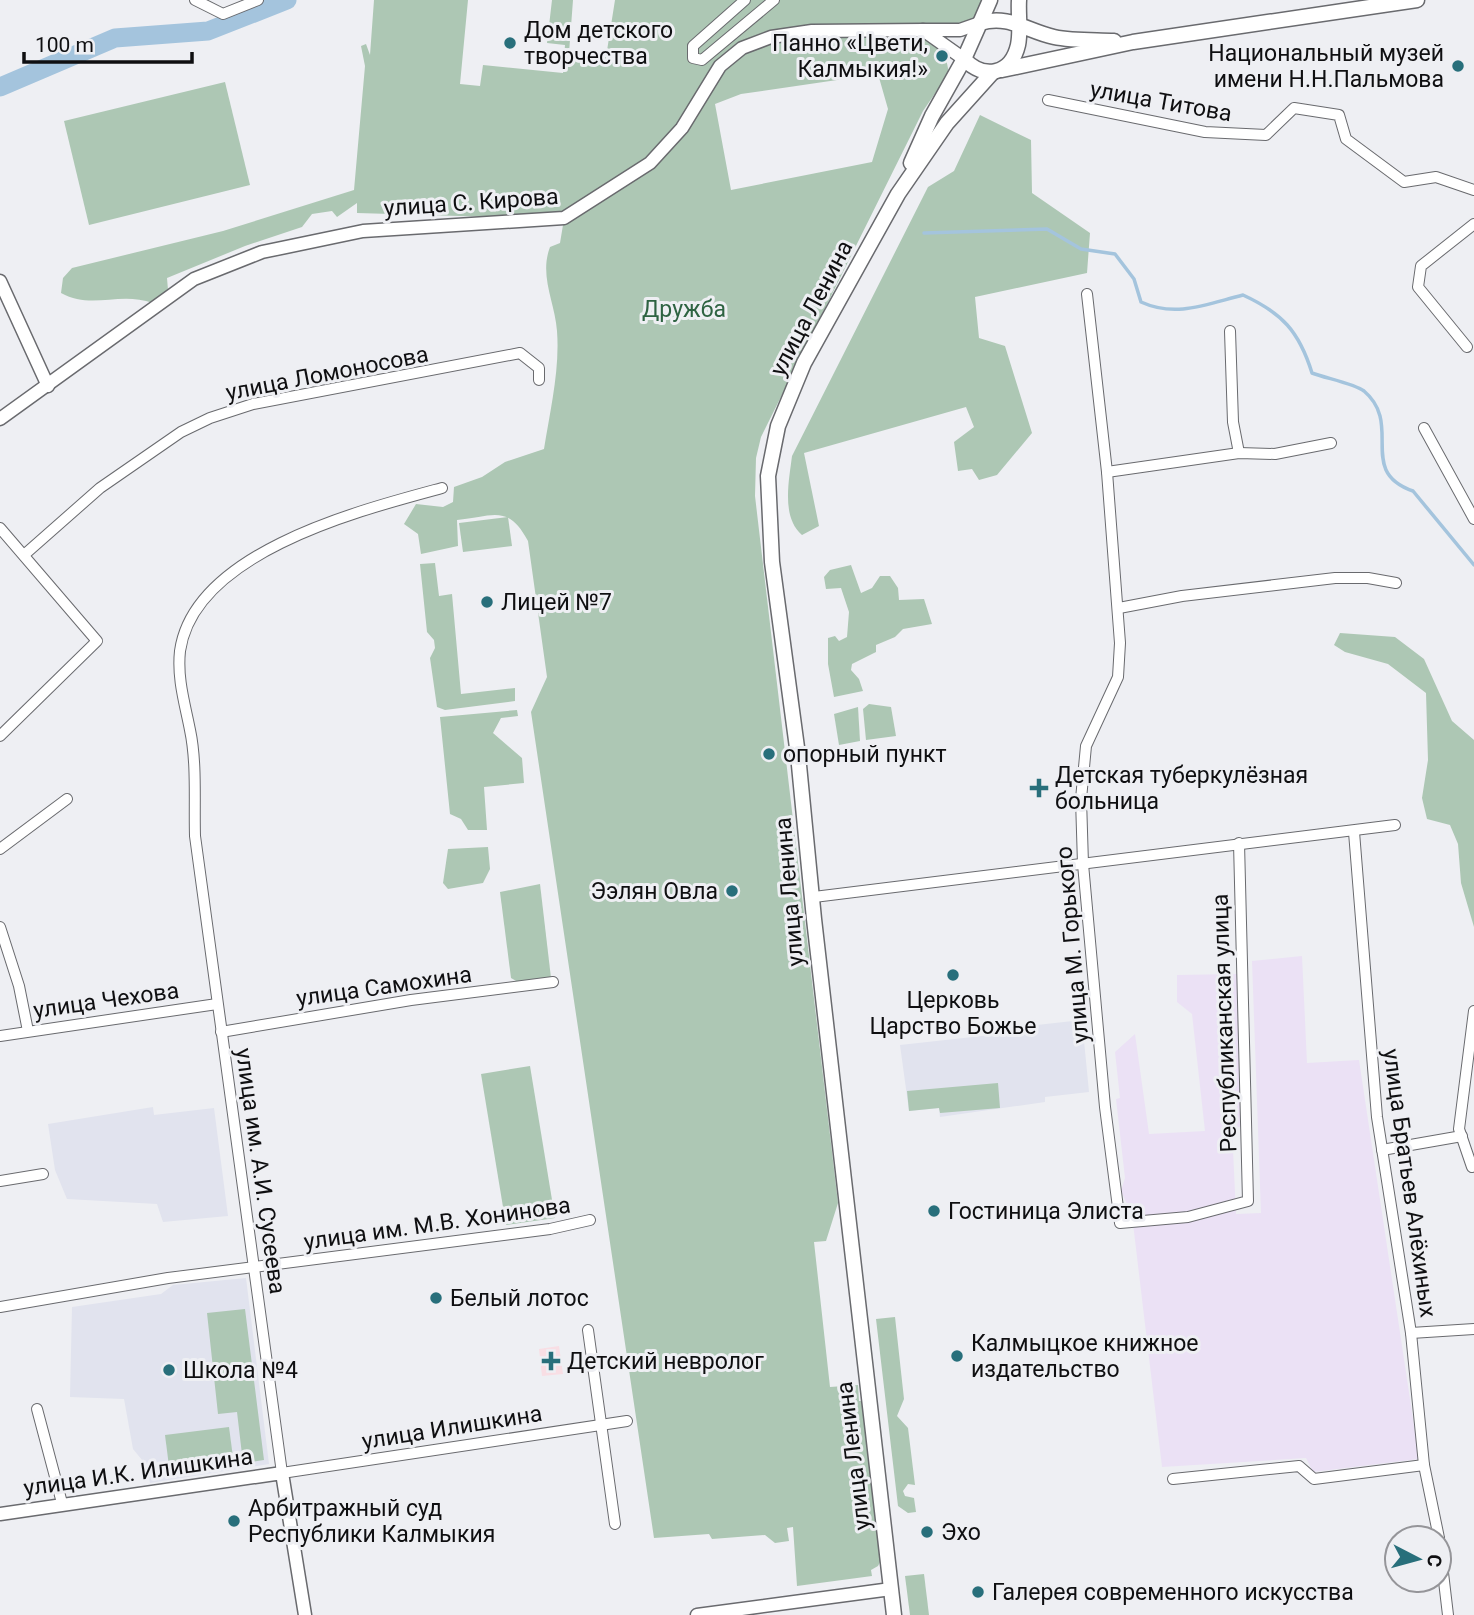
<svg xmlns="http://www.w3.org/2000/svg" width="1474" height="1615" font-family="Roboto,sans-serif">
  <rect width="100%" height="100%" fill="#eeeff3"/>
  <polygon fill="#ebe1f5" points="1302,956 1307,1063 1359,1060 1419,1459 1313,1472 1306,1458 1162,1467 1132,1215 1121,1191 1125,1178 1116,1099 1120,1098 1115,1052 1135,1034 1149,1134 1205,1131 1192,1014 1177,1002 1177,975 1237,974 1242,1126 1232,1129 1236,1214 1261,1213 1252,961"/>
  <g fill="#e1e3ee">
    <polygon points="1082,1020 1089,1092 1045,1097 1045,1102 940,1117 939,1108 909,1111 900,1045 1037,1030 1037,1025"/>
    <polygon points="153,1107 154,1115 214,1108 228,1216 163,1222 157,1204 67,1199 55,1170 48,1124"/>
    <polygon points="246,1278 269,1464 150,1483 147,1466 133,1449 124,1399 70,1397 72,1307 161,1294 173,1285"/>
  </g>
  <polygon fill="#f8dee4" points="559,1346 563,1374 542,1376 539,1349"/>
  <g fill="#adc7b4" fill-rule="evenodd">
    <path d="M 374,0 L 468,0 L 460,84 L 480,86 L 483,65 L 563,73 L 565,45 L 547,43 L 552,0 L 573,0 L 569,53 L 606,57 L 615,0 L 984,0 L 977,19 L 949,25 L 881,23 L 882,34 L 924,36 L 944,49 L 949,73 L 923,111 L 761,437 L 756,458 L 755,496 L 838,1203 L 826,1241 L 814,1242 L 830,1387 L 858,1385 L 859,1401 L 862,1401 L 881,1560 L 878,1566 L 871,1570 L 872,1576 L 797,1586 L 793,1527 L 787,1528 L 789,1541 L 775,1543 L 765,1535 L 712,1539 L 709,1534 L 654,1538 L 531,712 L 547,677 L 528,541 C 508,504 494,516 457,520 L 458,546 L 421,554 L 418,534 L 404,524 L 416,504 L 443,507 L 453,502 L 454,487 L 482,477 L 505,462 L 544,449 C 550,411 560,370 557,331 C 555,302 539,276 550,247 L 560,243 L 564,219 L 357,213 L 357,203 L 337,217 L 332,211 L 312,214 L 302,227 L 245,246 L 167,278 L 168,290 L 153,303 C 119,291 92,310 61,293 L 63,278 L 72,268 L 223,231 L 354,190 L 365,66 L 361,46 L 366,44 L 370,55 ZM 878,74 L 888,109 L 872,162 L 731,190 L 715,104 L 741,94 Z"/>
    <polygon points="225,82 250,185 89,225 64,121"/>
    <path d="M 980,115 L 1031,140 L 1032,193 L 1090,233 L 1087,273 L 975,297 L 979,338 L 1005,346 L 1032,433 L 997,475 L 979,480 L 972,469 L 958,471 L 954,442 L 974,427 L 966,407 L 804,453 L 819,526 L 802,535 C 781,517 789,481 792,456 L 928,187 L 954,171 Z"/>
    <polygon points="508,517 512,546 463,552 459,523"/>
    <polygon points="435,563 439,596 452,594 461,694 515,688 515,701 445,710 437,707 430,658 435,648 434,640 427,632 420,564"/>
    <polygon points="851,565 861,593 872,588 880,576 890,576 898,588 899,600 924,599 932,624 903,629 895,637 876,645 876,652 852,664 851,670 859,679 863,691 834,697 828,664 828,638 835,636 839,641 847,637 849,612 841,588 826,589 824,577 830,570"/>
    <polygon points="1340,633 1395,637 1424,659 1452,721 1474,740 1474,927 1461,883 1458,844 1450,825 1427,819 1422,798 1428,760 1426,693 1388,664 1345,652 1334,645"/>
    <polygon points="869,704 891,707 896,736 866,740 863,709"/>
    <polygon points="858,707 860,741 839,745 834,714"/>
    <polygon points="517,710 518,716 501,718 493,733 522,758 524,783 484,787 487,830 468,830 461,819 450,814 440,717"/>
    <polygon points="488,847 490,869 483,883 448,889 443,883 448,849"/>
    <polygon points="540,884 551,978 518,982 511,978 500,892"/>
    <polygon points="530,1066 555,1218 506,1225 481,1074"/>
    <polygon points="998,1083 1000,1108 940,1113 939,1108 909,1111 907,1091"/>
    <polygon points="245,1309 264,1460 243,1463 237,1412 218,1414 207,1313"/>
    <polygon points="895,1317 904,1399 897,1416 908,1428 915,1485 908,1484 903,1491 905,1496 914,1498 916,1512 908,1513 898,1506 876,1319"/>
    <polygon points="229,1427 234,1465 170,1474 165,1435"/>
    <polygon points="924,1574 929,1615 910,1615 905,1576"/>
  </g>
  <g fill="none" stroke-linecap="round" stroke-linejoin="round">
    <path stroke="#a4c4dd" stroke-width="3.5" d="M 924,233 L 1047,229 L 1081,249 L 1115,254 L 1134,279 L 1141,302 C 1176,318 1207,304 1243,295 C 1282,313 1299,331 1312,373 C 1325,378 1355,384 1364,391 C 1404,425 1356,471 1413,491 L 1474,565"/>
    <polyline stroke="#a4c4dd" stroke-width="19" points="0,87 115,38 208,31 287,0"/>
    <g stroke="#696a6e" stroke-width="12">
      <g id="street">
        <polyline points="195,0 223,14 258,0"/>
        <polyline points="745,0 693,46 693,58 702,60 774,0"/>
        <polyline points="1048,100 1205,132 1266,135 1294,108 1339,115 1346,139 1404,182 1436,177 1474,190"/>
        <polyline points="1087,294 1107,472 1120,643 1118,677 1086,746 1081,799 1083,864 1105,1107 1120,1223 1188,1217 1248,1201 1239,843"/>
        <polyline points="1230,331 1233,422 1239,453"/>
        <polyline points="1467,347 1418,287 1421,266 1474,224"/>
        <polyline points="1424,428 1474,519"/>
        <polyline points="1107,472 1239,453 1275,454 1331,443"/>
        <path d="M 442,488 C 361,510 194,552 180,651 C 177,679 185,704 190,730 C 197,763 194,802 195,836 L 282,1473 L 627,1421"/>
        <polyline points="0,528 97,641 0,736"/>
        <polyline points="24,555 100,488 181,432 210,418 253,404 520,353 539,368 539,380"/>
        <polyline points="1119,608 1182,596 1335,578 1368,578 1396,583"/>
        <polyline points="1354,832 1377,1117 1411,1333 1424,1465 1439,1538"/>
        <polyline points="0,849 67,799"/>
        <polyline points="814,897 1395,825"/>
        <polyline points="0,927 19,986 28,1031"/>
        <polyline points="221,1032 411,1000 553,982"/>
        <polyline points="0,1036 217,1004"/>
        <polyline points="1382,1150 1462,1136"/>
        <polyline points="1472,1167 1459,1129 1474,1011"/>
        <polyline points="0,1181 43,1174"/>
        <polyline points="0,1307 168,1278 550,1229 590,1220"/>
        <polyline points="588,1330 615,1524"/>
        <polyline points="1411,1333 1474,1329"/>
        <polyline points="37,1409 62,1503"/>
        <polyline points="1173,1479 1299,1466 1314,1479 1424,1465"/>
        <polyline points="1439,1539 1448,1615"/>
      </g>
    </g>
    <g stroke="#696a6e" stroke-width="15">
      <g id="secondary">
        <polyline points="964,59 923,30 960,30 980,23"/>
        <polyline points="0,281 48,386"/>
        <polyline points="0,419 194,279 262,252 363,231 564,218 650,163 682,128 720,66 742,48 771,37 812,31 923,30"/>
        <polyline points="0,1514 282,1473 305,1615"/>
        <polyline points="697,1615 891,1589"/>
      </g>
    </g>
    <g stroke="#696a6e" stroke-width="17">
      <g id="primary">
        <path d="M 1019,0 C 1018,14 1021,31 1018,45 C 1011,75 984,80 964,59 L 980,23 C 1008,14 1027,31 1054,37 C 1073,41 1095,40 1114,41"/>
        <polyline points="980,23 990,0"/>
        <polyline points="1002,70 1133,42 1417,0"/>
        <polyline points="911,163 932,116 964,59"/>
        <polyline points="894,1615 814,919 798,755 772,562 768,476 778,426 804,363 898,194 947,123 992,73"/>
      </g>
    </g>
    <use href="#street" stroke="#fff" stroke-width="10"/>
    <use href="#secondary" stroke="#fff" stroke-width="12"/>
    <use href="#primary" stroke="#fff" stroke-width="14"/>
  </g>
  <g fill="#286f7b" stroke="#eeeff3" stroke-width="2.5">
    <circle cx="510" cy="43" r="7"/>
    <circle cx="942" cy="56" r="7"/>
    <circle cx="1458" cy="66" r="7"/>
    <circle cx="487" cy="602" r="7"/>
    <circle cx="769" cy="754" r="7"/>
    <path d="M1035.5 777.5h7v7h7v7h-7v7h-7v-7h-7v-7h7z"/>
    <circle cx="732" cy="891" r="7"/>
    <circle cx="953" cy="975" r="7"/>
    <circle cx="934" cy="1211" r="7"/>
    <circle cx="436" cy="1298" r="7"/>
    <circle cx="957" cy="1356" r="7"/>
    <path d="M547.5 1350.5h7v7h7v7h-7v7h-7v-7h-7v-7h7z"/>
    <circle cx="169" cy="1370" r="7"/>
    <circle cx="234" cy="1521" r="7"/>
    <circle cx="927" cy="1532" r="7"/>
    <circle cx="978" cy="1592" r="7"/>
  </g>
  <g text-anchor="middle" stroke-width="6" stroke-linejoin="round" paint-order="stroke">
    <g font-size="23" fill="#0f0f11" stroke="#eeeff3" text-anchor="start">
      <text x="524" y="38">Дом детского<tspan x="524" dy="26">творчества</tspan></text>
      <text x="928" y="51" text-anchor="end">Панно «Цвети,<tspan x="928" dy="26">Калмыкия!»</tspan></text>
      <text x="1444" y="61" text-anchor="end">Национальный музей<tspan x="1444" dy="26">имени Н.Н.Пальмова</tspan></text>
      <text x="501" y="610">Лицей №7</text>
      <text x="783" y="762">опорный пункт</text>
      <text x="1055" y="783">Детская туберкулёзная<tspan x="1055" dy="26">больница</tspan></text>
      <text x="718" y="899" text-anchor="end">Ээлян Овла</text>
      <text x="953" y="1008" text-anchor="middle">Церковь<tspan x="953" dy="26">Царство Божье</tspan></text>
      <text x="948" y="1219">Гостиница Элиста</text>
      <text x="450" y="1306">Белый лотос</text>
      <text x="971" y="1351">Калмыцкое книжное<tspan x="971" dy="26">издательство</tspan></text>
      <text x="567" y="1369">Детский невролог</text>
      <text x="183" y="1378">Школа №4</text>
      <text x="248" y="1516">Арбитражный суд<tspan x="248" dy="26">Республики Калмыкия</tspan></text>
      <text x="941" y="1540">Эхо</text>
      <text x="992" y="1600">Галерея современного искусства</text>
    </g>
    <g font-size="23" fill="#0f0f11" stroke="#eeeff3">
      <text transform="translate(1161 101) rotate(10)" y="8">улица Титова</text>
      <text transform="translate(471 202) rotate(-4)" y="8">улица С. Кирова</text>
      <text transform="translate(811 308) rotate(-62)" y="8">улица Ленина</text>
      <text transform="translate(327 373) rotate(-11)" y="8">улица Ломоносова</text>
      <text transform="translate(789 892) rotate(-95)" y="8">улица Ленина</text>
      <text transform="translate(1072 945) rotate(-95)" y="8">улица М. Горького</text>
      <text transform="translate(384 986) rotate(-8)" y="8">улица Самохина</text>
      <text transform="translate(106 1000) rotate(-8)" y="8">улица Чехова</text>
      <text transform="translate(1224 1023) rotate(-92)" y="8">Республиканская улица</text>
      <text transform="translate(261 1171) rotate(82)" y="8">улица им. А.И. Сусеева</text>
      <text transform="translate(1410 1183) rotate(82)" y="8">улица Братьев Алёхиных</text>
      <text transform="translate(437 1223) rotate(-8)" y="8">улица им. М.В. Хонинова</text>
      <text transform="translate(452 1427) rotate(-9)" y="8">улица Илишкина</text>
      <text transform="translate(853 1456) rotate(-97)" y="8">улица Ленина</text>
      <text transform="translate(138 1472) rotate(-8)" y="8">улица И.К. Илишкина</text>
    </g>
    <g font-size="23" fill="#2e6342" stroke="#eeeff3">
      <text x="684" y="317">Дружба</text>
    </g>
  </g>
  <g transform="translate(1418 1559) rotate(96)"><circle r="33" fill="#eeeff3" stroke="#959599" stroke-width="2"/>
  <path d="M0-5L12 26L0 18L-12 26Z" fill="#286f7b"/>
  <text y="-10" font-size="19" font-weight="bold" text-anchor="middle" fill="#0f0f11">С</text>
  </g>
  <path d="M24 52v10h168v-10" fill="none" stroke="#0f0f11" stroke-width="3.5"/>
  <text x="35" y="52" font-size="21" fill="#0f0f11" stroke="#eeeff3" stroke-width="5" paint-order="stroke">100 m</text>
</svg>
